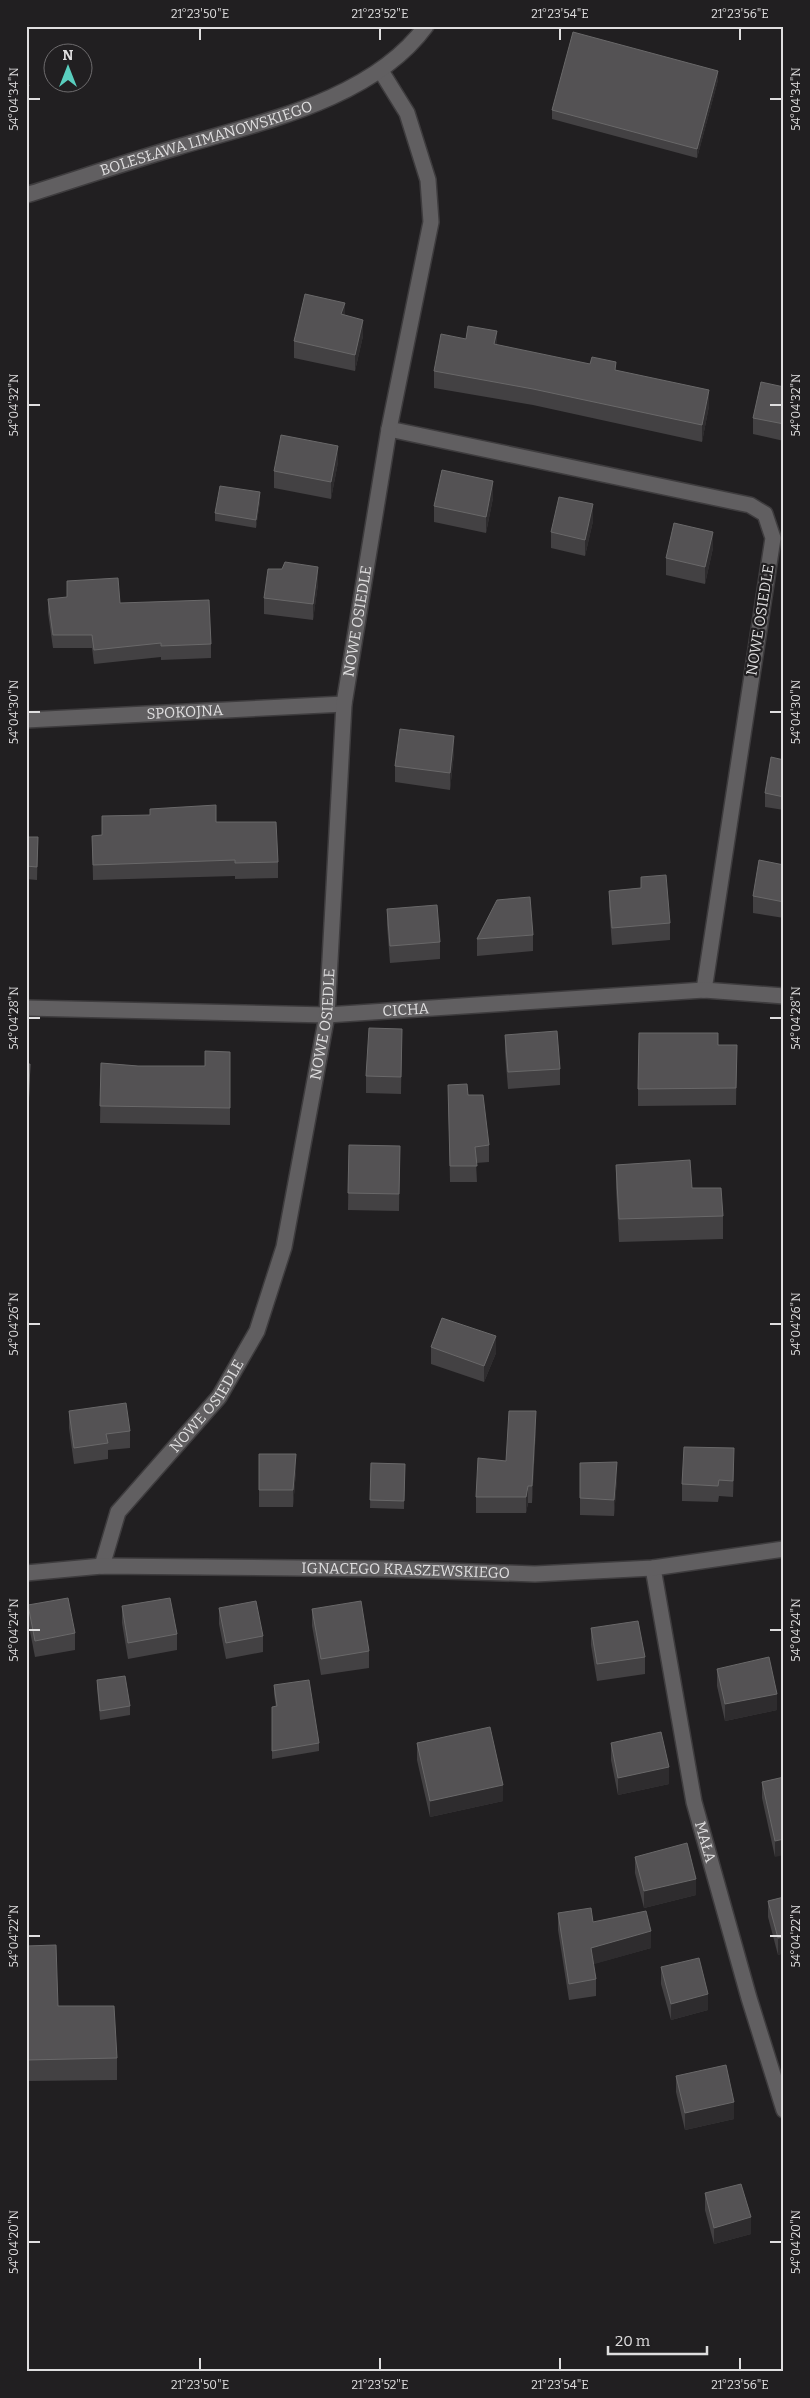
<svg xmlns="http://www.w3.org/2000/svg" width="810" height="2398" font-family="Bitter,serif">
  <rect width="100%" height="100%" fill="#211f21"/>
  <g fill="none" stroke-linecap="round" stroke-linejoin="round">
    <g stroke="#3e3c3e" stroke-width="18">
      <g id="minor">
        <polyline points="389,429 750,505 765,514 773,538 704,990"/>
        <path id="s1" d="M 26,720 L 344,704"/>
        <path id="s2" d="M 26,1008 L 327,1015 L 704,990 L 784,996"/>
        <path id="s3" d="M 102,1566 L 118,1512 L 219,1397 L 257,1331 L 284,1247 L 327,1015 L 344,704 L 389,429 L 431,222 L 428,180 L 407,113 L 381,71"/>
        <path id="s4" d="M 653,1568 L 694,1802 L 749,1998 L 784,2110"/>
        <path id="s5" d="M 26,1573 L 102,1566 L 387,1569 L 535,1574 L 653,1568 L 784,1549"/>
      </g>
    </g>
    <g stroke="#3e3c3e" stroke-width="18">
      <g id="tertiary">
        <path id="s6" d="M 26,195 C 77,179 127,162 178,147 C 261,122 372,100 426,26"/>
      </g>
    </g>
    <use href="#minor" stroke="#615f61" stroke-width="15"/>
    <use href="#tertiary" stroke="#615f61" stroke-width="15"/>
  </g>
  <g fill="#434143">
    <polygon points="718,80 697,158 552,119 552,110"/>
    <polygon points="345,315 363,336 355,371 294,358 294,341"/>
    <polygon points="497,345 616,370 709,406 702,442 533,405 434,388 434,371"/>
    <polygon points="784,387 784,441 753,434 753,418"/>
    <polygon points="338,462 331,499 274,488 274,471"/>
    <polygon points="493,498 486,533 434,522 434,506"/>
    <polygon points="260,501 256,528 215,521 215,513"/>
    <polygon points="593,521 585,556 551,548 551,532"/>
    <polygon points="713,548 705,584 666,575 666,558"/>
    <polygon points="318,584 313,620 264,614 264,598"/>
    <polygon points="48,599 120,603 211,644 211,658 161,660 161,657 94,664 92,648 53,648 48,613"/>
    <polygon points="454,753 450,790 395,782 395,766"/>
    <polygon points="784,760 784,810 765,807 765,793"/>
    <polygon points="102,816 216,822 278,862 278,878 235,879 235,876 93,880 92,836 102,835"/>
    <polygon points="26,837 38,837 37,880 26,879"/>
    <polygon points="784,865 784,918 753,913 753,896"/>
    <polygon points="641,877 670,923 670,940 612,945 609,907 609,891 641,888"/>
    <polygon points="387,909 440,942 440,959 390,963 387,925"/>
    <polygon points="533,935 533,951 477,956 477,939"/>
    <polygon points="402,1029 401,1094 366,1093 366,1076"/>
    <polygon points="505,1035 560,1069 560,1085 508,1089 505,1052"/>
    <polygon points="718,1045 737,1045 736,1105 638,1106 638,1089"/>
    <polygon points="230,1052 230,1125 100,1123 101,1063 138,1066 205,1066"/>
    <polygon points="26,1064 30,1081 28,1124 26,1124"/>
    <polygon points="448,1085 468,1095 489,1145 489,1162 476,1163 477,1182 450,1182"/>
    <polygon points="349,1145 400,1146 399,1211 348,1210"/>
    <polygon points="616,1165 692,1188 723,1216 723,1239 619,1242 616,1188"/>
    <polygon points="431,1347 496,1353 484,1382 431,1364"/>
    <polygon points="69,1411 130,1431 130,1448 108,1450 108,1459 74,1464 69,1428"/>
    <polygon points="536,1427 532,1503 528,1503 526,1513 476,1513 476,1497 506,1461"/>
    <polygon points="259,1454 296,1471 293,1507 259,1507"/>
    <polygon points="371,1463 405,1464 404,1509 370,1508"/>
    <polygon points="580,1463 617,1479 614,1516 580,1515"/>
    <polygon points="734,1465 733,1497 719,1496 718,1502 682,1501 682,1484"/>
    <polygon points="28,1605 75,1633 75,1650 35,1657 28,1621"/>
    <polygon points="122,1606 177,1634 177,1650 128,1659 122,1623"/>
    <polygon points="219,1608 263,1636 263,1652 226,1659 219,1624"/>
    <polygon points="312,1609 369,1651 369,1668 321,1675 312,1626"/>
    <polygon points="591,1628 645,1657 645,1674 597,1681 591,1645"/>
    <polygon points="717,1669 777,1710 725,1721 717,1686"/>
    <polygon points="97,1680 130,1706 130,1715 100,1720 97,1688"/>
    <polygon points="274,1685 319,1743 319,1751 272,1759 272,1707 276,1707 274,1694"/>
    <polygon points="417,1743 503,1801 430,1817 417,1760"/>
    <polygon points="611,1743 669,1784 618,1795 611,1760"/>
    <polygon points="784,1777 775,1857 762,1798 762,1782"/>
    <polygon points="635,1857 696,1895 644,1908 635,1873"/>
    <polygon points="784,1897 784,1953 778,1955 768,1917 768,1901"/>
    <polygon points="558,1913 593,1922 651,1948 593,1964 596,1979 596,1996 569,2000 558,1930"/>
    <polygon points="26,1946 58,2006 117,2058 117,2080 26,2081"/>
    <polygon points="661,1967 708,2010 671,2020 661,1984"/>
    <polygon points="676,2076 734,2119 685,2130 676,2092"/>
    <polygon points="705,2193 751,2234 714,2244 705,2210"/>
  </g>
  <g fill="#2e2c2e">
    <polygon points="718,71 718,80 697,158 697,149"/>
    <polygon points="29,86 29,103 26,104 26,87"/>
    <polygon points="345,303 345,320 341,314"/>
    <polygon points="363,320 363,336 355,371 355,355"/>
    <polygon points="497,331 497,347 494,344"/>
    <polygon points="709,390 709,406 702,442 702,425"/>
    <polygon points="338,446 338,462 331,499 331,482"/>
    <polygon points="493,481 493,498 486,533 486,517"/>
    <polygon points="260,492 260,501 256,528 256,520"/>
    <polygon points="593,504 593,521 585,556 585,540"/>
    <polygon points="713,532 713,548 705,584 705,567"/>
    <polygon points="318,567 318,584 313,620 313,604"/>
    <polygon points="454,736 454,753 450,790 450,773"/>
    <polygon points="30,1064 30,1081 28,1124 28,1108"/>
    <polygon points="496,1336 496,1353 484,1382 484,1366"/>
    <polygon points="536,1411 536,1427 532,1503 532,1486"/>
    <polygon points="734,1448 734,1465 733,1497 733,1481"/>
    <polygon points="296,1454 296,1471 293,1507 293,1490"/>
    <polygon points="617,1462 617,1479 614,1516 614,1500"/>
    <polygon points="528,1486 528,1503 526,1513 526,1497"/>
    <polygon points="777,1694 777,1710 725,1721 725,1704"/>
    <polygon points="669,1767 669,1784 618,1795 618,1778"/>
    <polygon points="503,1785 503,1801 430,1817 430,1801"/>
    <polygon points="784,1839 784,1855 775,1857 775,1841"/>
    <polygon points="696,1879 696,1895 644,1908 644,1891"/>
    <polygon points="651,1931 651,1948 591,1965 591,1948"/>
    <polygon points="784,1937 784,1953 778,1955 778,1938"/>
    <polygon points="708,1994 708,2010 671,2020 671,2004"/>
    <polygon points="734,2102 734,2119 685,2130 685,2113"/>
    <polygon points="751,2217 751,2234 714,2244 714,2228"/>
  </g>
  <g fill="#545254" stroke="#696869">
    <polygon points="573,32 718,71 697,149 552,110"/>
    <polygon points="26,79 29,86 26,87"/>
    <polygon points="305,294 345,303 341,314 363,320 355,355 294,341"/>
    <polygon points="468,326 497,331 494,344 590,364 592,357 616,362 615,370 709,390 702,425 533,389 434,371 441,334 466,339"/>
    <polygon points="761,382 784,387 784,424 753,418"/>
    <polygon points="281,435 338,446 331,482 274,471"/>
    <polygon points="442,470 493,481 486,517 434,506"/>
    <polygon points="220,486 260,492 256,520 215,513"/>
    <polygon points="559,497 593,504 585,540 551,532"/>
    <polygon points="674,523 713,532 705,567 666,558"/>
    <polygon points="285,562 318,567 313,604 264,598 268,569 282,569"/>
    <polygon points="118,578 120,603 209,600 211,644 161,646 161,643 94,650 92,635 53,635 48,599 67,597 67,581"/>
    <polygon points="400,729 454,736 450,773 395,766"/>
    <polygon points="771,757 784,760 784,797 765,793"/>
    <polygon points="216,805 216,822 276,822 278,862 235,863 235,860 93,865 92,836 102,835 102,816 150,815 150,809"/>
    <polygon points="26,837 38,837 37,867 26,866"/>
    <polygon points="759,860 784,865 784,902 753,896"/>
    <polygon points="666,875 670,923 612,928 609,891 641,888 641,877"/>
    <polygon points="530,897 533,935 477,939 497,900"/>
    <polygon points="437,905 440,942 390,946 387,909"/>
    <polygon points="369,1028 402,1029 401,1077 366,1076"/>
    <polygon points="557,1031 560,1069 508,1072 505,1035"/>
    <polygon points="639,1033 718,1033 718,1045 737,1045 736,1088 638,1089"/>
    <polygon points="205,1051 230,1052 230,1108 100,1106 101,1063 138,1066 205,1066"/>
    <polygon points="26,1064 30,1064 28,1108 26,1108"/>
    <polygon points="467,1084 468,1095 483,1095 489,1145 475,1147 477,1166 450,1166 448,1085"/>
    <polygon points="349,1145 400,1146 399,1194 348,1193"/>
    <polygon points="690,1160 692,1188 721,1188 723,1216 619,1219 616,1165"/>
    <polygon points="442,1318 496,1336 484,1366 431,1347"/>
    <polygon points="126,1403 130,1431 106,1434 108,1443 74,1448 69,1411"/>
    <polygon points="509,1411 536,1411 532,1486 528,1486 526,1497 476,1497 478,1458 506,1461"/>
    <polygon points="684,1447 734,1448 733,1481 719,1480 718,1486 682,1484"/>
    <polygon points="259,1454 296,1454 293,1490 259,1490"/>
    <polygon points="617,1462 614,1500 580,1498 580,1463"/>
    <polygon points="371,1463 405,1464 404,1501 370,1500"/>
    <polygon points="68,1598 75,1633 35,1641 28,1605"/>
    <polygon points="170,1598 177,1634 128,1643 122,1606"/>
    <polygon points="256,1601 263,1636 226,1643 219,1608"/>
    <polygon points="361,1601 369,1651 321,1659 312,1609"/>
    <polygon points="638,1621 645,1657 597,1664 591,1628"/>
    <polygon points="769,1657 777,1694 725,1704 717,1669"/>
    <polygon points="125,1676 130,1706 100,1711 97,1680"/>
    <polygon points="309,1680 319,1743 272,1751 272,1707 277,1706 274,1685"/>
    <polygon points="490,1727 503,1785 430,1801 417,1743"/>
    <polygon points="661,1732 669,1767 618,1778 611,1743"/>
    <polygon points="784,1777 784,1839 775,1841 762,1782"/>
    <polygon points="687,1843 696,1879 644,1891 635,1857"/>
    <polygon points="784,1897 784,1937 778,1938 768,1901"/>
    <polygon points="591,1908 593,1922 646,1911 651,1931 591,1948 596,1979 569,1984 558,1913"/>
    <polygon points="56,1945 58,2006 114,2006 117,2058 26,2060 26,1946"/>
    <polygon points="699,1958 708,1994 671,2004 661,1967"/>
    <polygon points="726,2065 734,2102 685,2113 676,2076"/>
    <polygon points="741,2184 751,2217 714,2228 705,2193"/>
  </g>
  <path fill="none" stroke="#dfdedf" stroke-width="2" d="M 200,28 L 200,40M 380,28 L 380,40M 560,28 L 560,40M 740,28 L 740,40M 28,99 L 40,99M 770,99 L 782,99M 28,405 L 40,405M 770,405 L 782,405M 28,712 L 40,712M 770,712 L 782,712M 28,1018 L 40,1018M 770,1018 L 782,1018M 28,1324 L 40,1324M 770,1324 L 782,1324M 28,1630 L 40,1630M 770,1630 L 782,1630M 28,1936 L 40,1936M 770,1936 L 782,1936M 28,2242 L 40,2242M 770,2242 L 782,2242M 200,2358 L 200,2370M 380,2358 L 380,2370M 560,2358 L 560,2370M 740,2358 L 740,2370"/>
  <g text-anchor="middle" stroke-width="4.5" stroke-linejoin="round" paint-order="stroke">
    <g font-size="15" fill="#dfdedf" stroke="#211f21">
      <text dy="5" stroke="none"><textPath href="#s6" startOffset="189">BOLESŁAWA LIMANOWSKIEGO</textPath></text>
      <text transform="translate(760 620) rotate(-81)" y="5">NOWE OSIEDLE</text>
      <text dy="5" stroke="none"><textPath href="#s3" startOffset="1005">NOWE OSIEDLE</textPath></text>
      <text dy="5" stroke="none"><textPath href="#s1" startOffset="159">SPOKOJNA</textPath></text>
      <text dy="5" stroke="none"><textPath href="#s2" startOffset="380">CICHA</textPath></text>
      <text dy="5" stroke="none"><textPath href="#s3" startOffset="600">NOWE OSIEDLE</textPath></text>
      <text dy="5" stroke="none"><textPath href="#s3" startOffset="195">NOWE OSIEDLE</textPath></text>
      <text dy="5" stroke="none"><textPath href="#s5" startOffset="380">IGNACEGO KRASZEWSKIEGO</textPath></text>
      <text dy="5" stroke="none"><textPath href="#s4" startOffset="279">MAŁA</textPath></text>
    </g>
  </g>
  <rect width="810" height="2398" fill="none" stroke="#211f21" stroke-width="55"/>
  <g transform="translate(68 68)"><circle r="24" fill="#211f21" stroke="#6d6b6d"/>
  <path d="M0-4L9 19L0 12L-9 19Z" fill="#59cebe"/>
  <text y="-8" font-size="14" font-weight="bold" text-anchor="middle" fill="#dfdedf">N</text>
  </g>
  <path d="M608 2346v8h99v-8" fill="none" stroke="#dfdedf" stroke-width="2.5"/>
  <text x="615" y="2346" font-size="15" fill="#dfdedf" stroke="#211f21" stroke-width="4" paint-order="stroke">20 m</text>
  <rect x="28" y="28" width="754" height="2342" fill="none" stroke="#dfdedf" stroke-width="2"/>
  <g font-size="12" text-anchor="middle" fill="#dfdedf">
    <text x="200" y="18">21°23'50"E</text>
    <text x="380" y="18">21°23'52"E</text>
    <text x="560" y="18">21°23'54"E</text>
    <text x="740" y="18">21°23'56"E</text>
    <text transform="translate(14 99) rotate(-90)" y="4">54°04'34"N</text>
    <text transform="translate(796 99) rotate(-90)" y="4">54°04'34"N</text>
    <text transform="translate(14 405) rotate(-90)" y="4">54°04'32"N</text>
    <text transform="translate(796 405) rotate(-90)" y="4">54°04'32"N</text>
    <text transform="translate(14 712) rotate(-90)" y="4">54°04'30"N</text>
    <text transform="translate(796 712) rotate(-90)" y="4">54°04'30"N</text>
    <text transform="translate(14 1018) rotate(-90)" y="4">54°04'28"N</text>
    <text transform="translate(796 1018) rotate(-90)" y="4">54°04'28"N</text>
    <text transform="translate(14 1324) rotate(-90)" y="4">54°04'26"N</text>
    <text transform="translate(796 1324) rotate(-90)" y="4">54°04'26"N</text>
    <text transform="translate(14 1630) rotate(-90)" y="4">54°04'24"N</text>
    <text transform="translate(796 1630) rotate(-90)" y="4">54°04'24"N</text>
    <text transform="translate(14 1936) rotate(-90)" y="4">54°04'22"N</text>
    <text transform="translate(796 1936) rotate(-90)" y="4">54°04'22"N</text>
    <text transform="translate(14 2242) rotate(-90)" y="4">54°04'20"N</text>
    <text transform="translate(796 2242) rotate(-90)" y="4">54°04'20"N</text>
    <text x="200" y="2389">21°23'50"E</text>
    <text x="380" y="2389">21°23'52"E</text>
    <text x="560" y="2389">21°23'54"E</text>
    <text x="740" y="2389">21°23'56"E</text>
  </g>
</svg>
